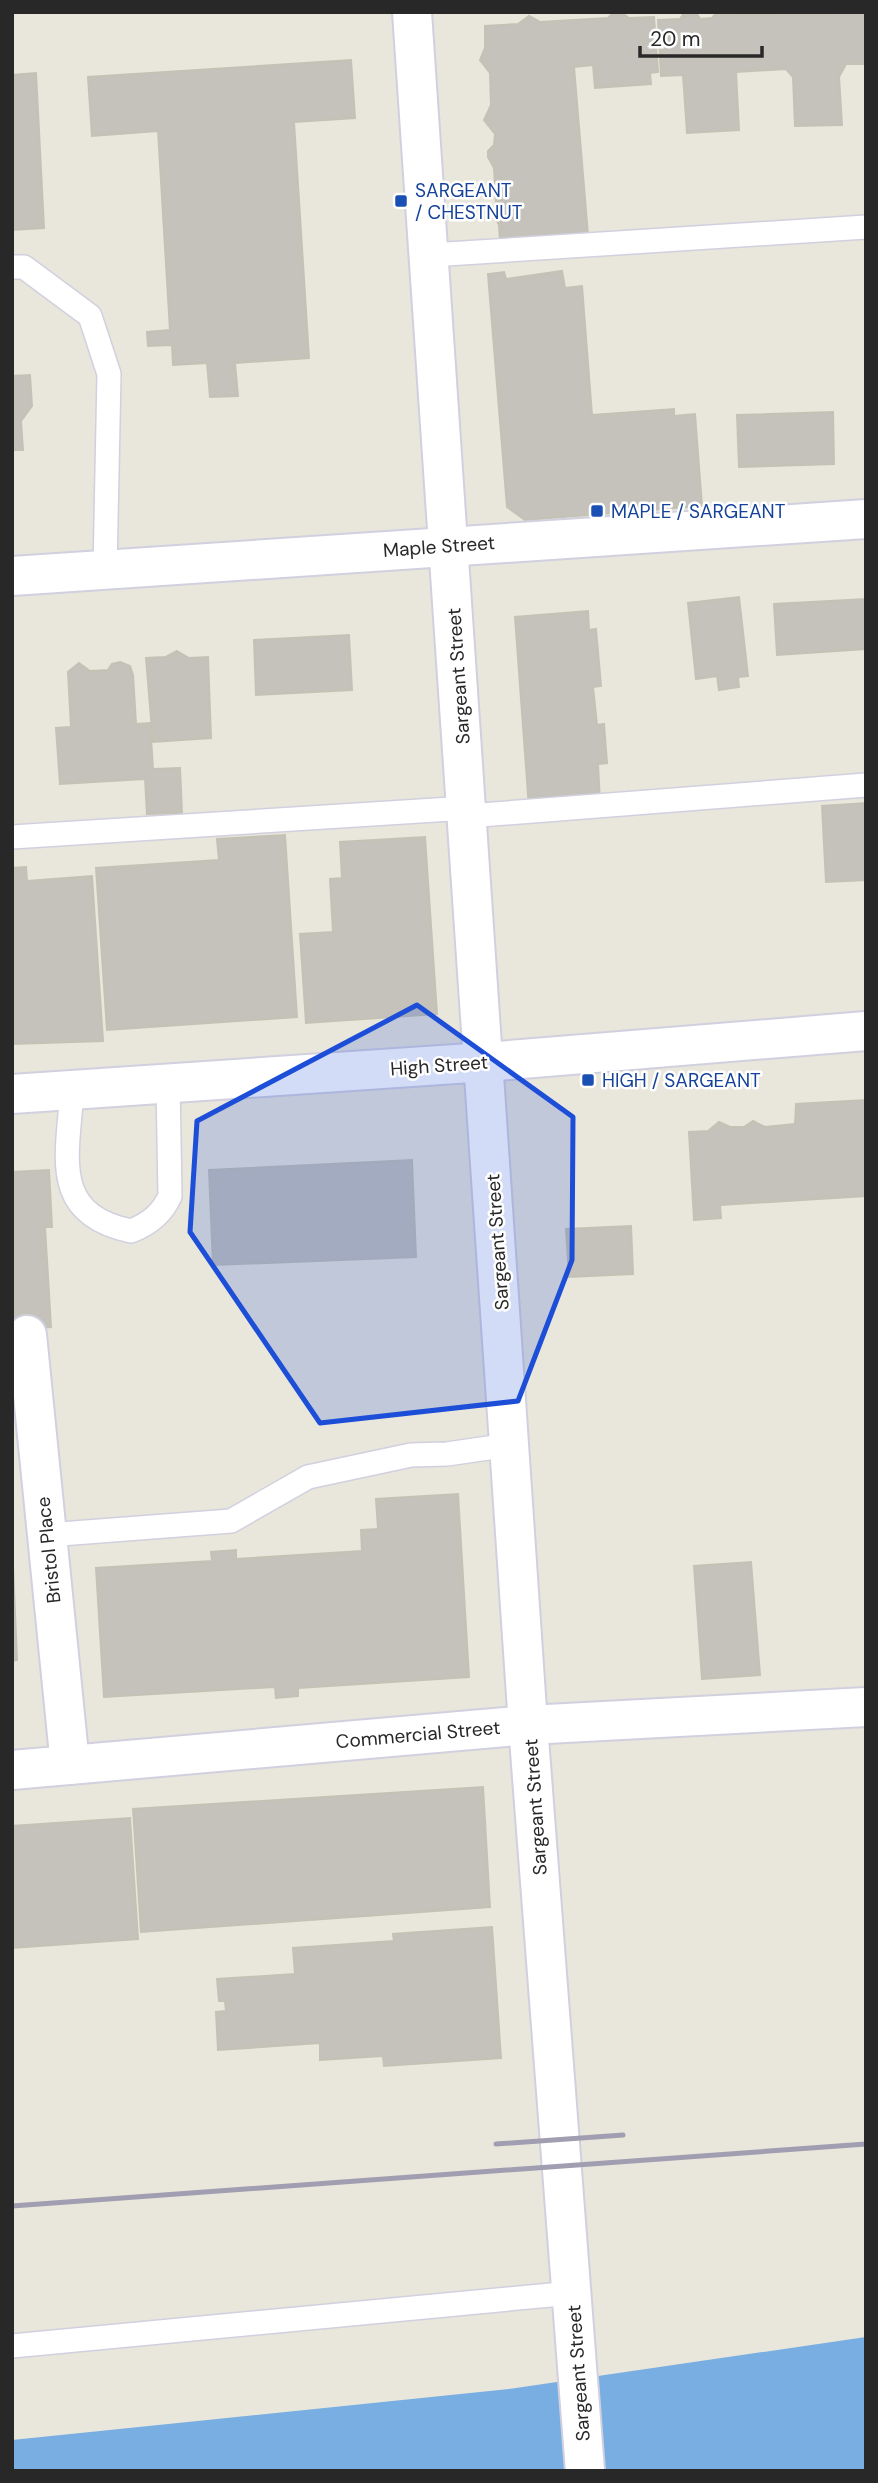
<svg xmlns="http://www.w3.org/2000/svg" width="878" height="2483" font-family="'DM Sans',sans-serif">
  <rect width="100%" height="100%" fill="#e9e6db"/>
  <polygon fill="#78aee1" points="866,2337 866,2471 12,2471 12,2440 509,2389"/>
  <g fill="#c4c2ba" stroke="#c4c2b5" stroke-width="2">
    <polygon points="621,12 629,18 654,17 658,72 650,73 651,84 595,88 593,65 574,67 588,235 500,242 499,225 492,212 496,203 494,168 488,157 488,151 494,145 495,134 484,120 491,105 490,73 480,60 485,48 485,26 518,24 529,16 540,22 608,18 612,14"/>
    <polygon points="696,12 700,19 712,18 717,12 735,15 865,12 866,64 846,64 839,77 842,125 795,126 793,77 786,69 736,72 739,130 687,133 683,75 661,76 658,20 680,19 684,13"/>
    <polygon points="351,60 355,118 294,122 309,358 235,363 238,396 210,397 207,363 173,365 172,345 148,346 147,332 170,330 158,131 92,136 88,77"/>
    <polygon points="36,73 44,228 12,230 12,75"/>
    <polygon points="562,271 565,288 582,286 592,415 674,409 674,416 695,414 702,506 525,520 507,507 488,274 504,272 506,279"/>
    <polygon points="30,375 32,406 21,421 23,450 12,450 12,376"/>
    <polygon points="833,412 834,464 739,467 737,415"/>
    <polygon points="739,597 748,676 738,677 739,687 719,690 717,676 696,679 688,603"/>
    <polygon points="866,599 866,649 777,655 774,604"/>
    <polygon points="588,611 589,630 596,629 601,686 593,687 597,725 604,724 607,763 598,764 600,802 529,808 515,617"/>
    <polygon points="349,635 352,690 256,695 254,640"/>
    <polygon points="177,651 189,658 208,657 211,738 153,742 146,658 166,657"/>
    <polygon points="120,662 130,666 133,675 136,724 150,723 153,769 180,768 182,813 147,814 145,779 60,784 56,728 71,727 68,672 79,663 90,671 108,670 112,664"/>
    <polygon points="866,803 866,880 826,882 822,806"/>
    <polygon points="285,835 297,1017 107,1030 96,868 219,860 217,839"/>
    <polygon points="425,837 437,1014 306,1023 300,934 333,932 330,879 342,878 340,842"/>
    <polygon points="26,867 27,881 92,876 103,1041 12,1044 12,868"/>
    <polygon points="866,1100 866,1196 720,1205 721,1218 694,1220 689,1132 708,1131 719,1122 730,1127 744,1127 753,1121 765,1127 795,1124 796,1104"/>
    <polygon points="412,1160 416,1257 213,1265 209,1170"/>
    <polygon points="49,1170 52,1227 45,1227 51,1327 12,1330 12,1172"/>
    <polygon points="631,1226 633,1274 569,1277 566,1229"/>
    <polygon points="458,1494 469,1677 298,1688 298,1696 276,1698 275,1687 104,1697 96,1568 212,1561 211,1552 236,1550 236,1559 362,1551 361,1530 378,1529 376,1499"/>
    <polygon points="12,1542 17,1660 12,1661"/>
    <polygon points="751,1562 760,1675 702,1679 694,1566"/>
    <polygon points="483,1787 490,1907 141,1932 133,1809"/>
    <polygon points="130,1818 138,1939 12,1948 12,1826"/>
    <polygon points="492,1927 501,2058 384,2066 383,2056 320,2060 320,2043 218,2050 216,2012 226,2011 225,2001 219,2001 217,1979 295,1974 293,1948 394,1941 393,1934"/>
  </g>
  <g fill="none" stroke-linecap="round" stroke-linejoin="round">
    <g stroke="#d1d0df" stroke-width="26">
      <g id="service">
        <polyline points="431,255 866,227"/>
        <polyline points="12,267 24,267 90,316 109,374 105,570"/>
        <polyline points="468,816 866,785"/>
        <polyline points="12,837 467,808"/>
        <path d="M 72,1090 C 68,1155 49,1214 131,1231 C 149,1224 162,1214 170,1196 L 168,1084"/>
        <polyline points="47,1535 231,1521 308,1477 411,1455 447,1454 509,1445"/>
        <polyline points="12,2346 572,2293"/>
      </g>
    </g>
    <g stroke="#d1d0df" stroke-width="42">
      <polyline id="minor" points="27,1335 70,1765"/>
    </g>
    <g stroke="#d1d0df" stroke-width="42">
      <g id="tertiary">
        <polyline points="412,12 528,1725 585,2471"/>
        <polyline points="12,1770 528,1725 866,1707"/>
      </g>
    </g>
    <g stroke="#d1d0df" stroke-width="42">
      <g id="secondary">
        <polyline points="12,576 866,519"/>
        <polyline points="12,1094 485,1062 866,1031"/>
      </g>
    </g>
    <use href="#service" stroke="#fff" stroke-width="23"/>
    <use href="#minor" stroke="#fff" stroke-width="38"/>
    <use href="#tertiary" stroke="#fff" stroke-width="38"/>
    <use href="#secondary" stroke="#fff" stroke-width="38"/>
    <g stroke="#a09eb0" stroke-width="5">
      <polyline points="496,2144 623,2135"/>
      <polyline points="12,2206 866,2144"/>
    </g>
  </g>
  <path fill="#1d4ed8" fill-opacity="0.2" stroke="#1d4ed8" stroke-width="5" stroke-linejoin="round" d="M 417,1005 L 573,1117 L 572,1260 L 518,1401 L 320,1423 L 190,1232 L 197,1121 Z"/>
  <g fill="#1a4fb4" stroke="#fff" stroke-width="2.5">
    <rect x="394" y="194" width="14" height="14" rx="3.5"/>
    <rect x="590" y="504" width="14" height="14" rx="3.5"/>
    <rect x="581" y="1073" width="14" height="14" rx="3.5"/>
  </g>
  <g text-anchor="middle" stroke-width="5" stroke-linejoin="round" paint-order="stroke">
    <g font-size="19" fill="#164399" stroke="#fff" text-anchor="start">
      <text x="415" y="197">SARGEANT<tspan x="415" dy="22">/ CHESTNUT</tspan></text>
      <text x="611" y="518">MAPLE / SARGEANT</text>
      <text x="602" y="1087">HIGH / SARGEANT</text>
    </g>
    <g font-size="19" fill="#282828" stroke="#fff">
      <text transform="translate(439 546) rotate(-4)" y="7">Maple Street</text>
      <text transform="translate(458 676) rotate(-94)" y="7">Sargeant Street</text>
      <text transform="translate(439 1065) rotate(-4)" y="7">High Street</text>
      <text transform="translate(497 1242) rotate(-94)" y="7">Sargeant Street</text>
      <text transform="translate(48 1550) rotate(-96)" y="7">Bristol Place</text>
      <text transform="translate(418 1734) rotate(-5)" y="7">Commercial Street</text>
      <text transform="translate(535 1807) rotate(-94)" y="7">Sargeant Street</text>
      <text transform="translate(578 2373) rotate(-94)" y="7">Sargeant Street</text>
    </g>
  </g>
  <rect width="878" height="2483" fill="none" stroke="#282828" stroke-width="28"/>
  <path d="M640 46v10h122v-10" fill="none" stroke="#282828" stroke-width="3.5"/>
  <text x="650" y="46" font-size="21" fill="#282828" stroke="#ffffff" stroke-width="5" paint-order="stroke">20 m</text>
</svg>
